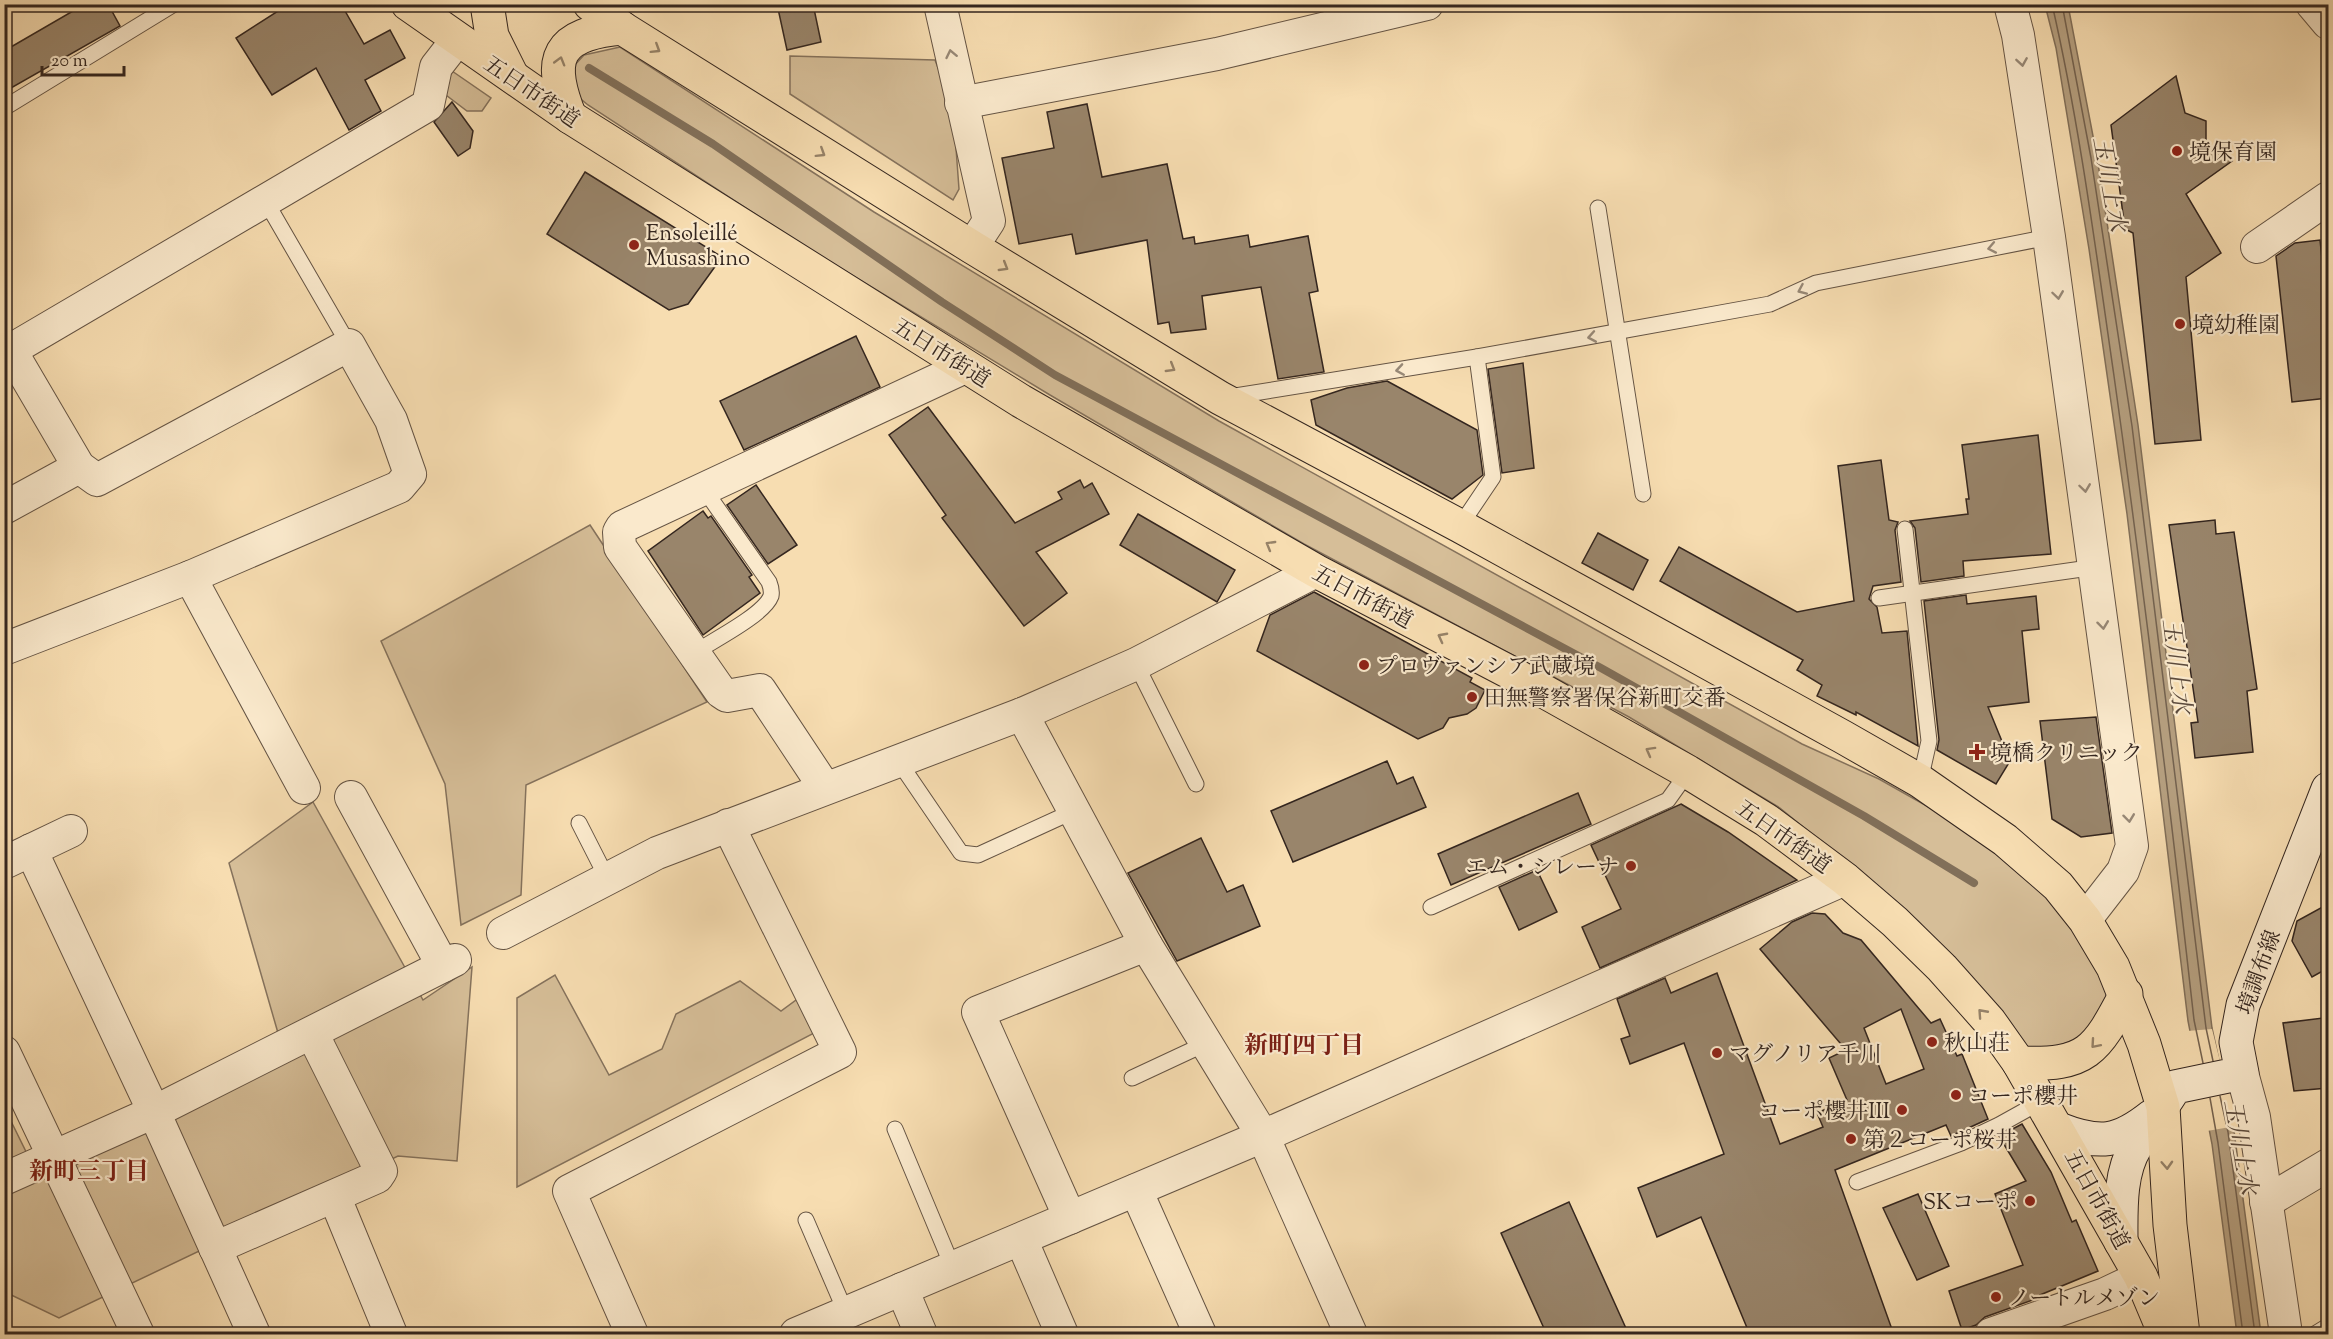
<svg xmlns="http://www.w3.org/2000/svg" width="2333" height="1339" font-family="'Sorts Mill Goudy','Noto Serif JP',serif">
  <rect width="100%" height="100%" fill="#f7ddb1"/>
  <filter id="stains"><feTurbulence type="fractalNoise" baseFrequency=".00333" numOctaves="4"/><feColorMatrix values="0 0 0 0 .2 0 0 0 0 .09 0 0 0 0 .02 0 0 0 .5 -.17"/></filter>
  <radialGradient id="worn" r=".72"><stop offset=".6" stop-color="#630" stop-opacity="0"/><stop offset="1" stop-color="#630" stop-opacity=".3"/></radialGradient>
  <g fill="#d6be98" stroke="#85725c" stroke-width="1.5">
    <path d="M 620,47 L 874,212 L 1219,421 L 1802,744 L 1879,779 L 1957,823 L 2043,891 L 2115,980 C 2105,997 2095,1023 2080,1036 C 2068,1046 2045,1047 2030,1050 L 1918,921 L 1780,808 L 1629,717 L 1304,544 L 1050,395 L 804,246 L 588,105 L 576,95 L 572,68 L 584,55 Z"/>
    <polygon points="790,56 935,60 953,107 959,189 953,200 790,94"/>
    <polygon points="452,71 491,98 482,111 467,111 442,92"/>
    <polygon points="590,525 707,702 526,785 521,895 461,925 445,784 381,641"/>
    <polygon points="313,802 423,1000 472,967 457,1161 398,1156 59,1318 5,1292 4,1107 39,1178 278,1033 229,863"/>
    <polygon points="555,975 609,1075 662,1049 676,1014 740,981 781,1011 807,992 820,1030 517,1187 517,998"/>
  </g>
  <polygon fill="#b59f7f" stroke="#816f59" stroke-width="1.5" points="2045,5 2068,5 2097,157 2138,425 2212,1028 2234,1131 2261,1334 2237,1334 2212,1144 2188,1021 2127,514 2089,249 2056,48"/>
  <polygon fill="#f7ddb1" points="2212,1029 2236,1126 2207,1131 2187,1031"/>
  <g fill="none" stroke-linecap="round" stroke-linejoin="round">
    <g stroke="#74624f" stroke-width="1.5">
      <path d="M 2052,4 C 2080,126 2096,252 2114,376 C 2144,590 2170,805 2194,1020 L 2203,1063"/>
      <polyline points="2062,4 2091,158 2132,426 2206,1028 2213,1061"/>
      <polyline points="2220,1096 2228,1132 2255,1334"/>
      <polyline points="2210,1098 2218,1143 2243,1334"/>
    </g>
    <polyline stroke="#816f59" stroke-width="8" points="589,68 713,144 942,302 1055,375 1601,668 1864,816 1974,883"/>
  </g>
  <g fill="#99856b" stroke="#34261f" stroke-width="1.5" fill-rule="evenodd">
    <polygon points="85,4 108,4 120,26 4,92 4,51"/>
    <polygon points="289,4 341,4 364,44 390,30 405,58 365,80 381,111 349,130 316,68 272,95 236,38"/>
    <polygon points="777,4 813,4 821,42 787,50"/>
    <polygon points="2176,76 2185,113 2206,121 2206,144 2232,161 2186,194 2221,253 2186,277 2201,440 2155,444 2133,233 2125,229 2111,125"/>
    <polygon points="452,102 473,131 470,148 458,156 434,122"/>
    <polygon points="1087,104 1102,177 1167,164 1183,239 1194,237 1195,244 1248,235 1250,247 1308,236 1318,291 1309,293 1324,372 1278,379 1261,287 1202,296 1206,329 1171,333 1169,322 1158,324 1147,240 1076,254 1072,234 1019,244 1002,158 1054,148 1047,112"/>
    <polygon points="585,172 722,257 688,304 669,310 547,234"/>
    <polygon points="2320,240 2328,315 2328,398 2292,402 2276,256 2295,243"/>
    <polygon points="856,336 880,387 744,450 720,401"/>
    <polygon points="1523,363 1534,468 1502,473 1488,369"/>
    <polygon points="1387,381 1477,430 1483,475 1452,499 1316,425 1311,400 1347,388"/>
    <polygon points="928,407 1015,523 1062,499 1058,492 1080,480 1084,488 1092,483 1109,514 1036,552 1067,593 1024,626 942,518 946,515 889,435"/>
    <polygon points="2038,435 2051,554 1963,561 1964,576 1921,582 1915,528 1910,521 1968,514 1966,499 1969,499 1962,445"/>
    <polygon points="1881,460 1889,520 1898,522 1895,530 1901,582 1873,586 1869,599 1877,607 1882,633 1907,631 1918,746 1856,712 1856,715 1817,696 1822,685 1797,670 1803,660 1660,581 1679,547 1797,612 1854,601 1838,466"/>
    <polygon points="756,485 797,545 768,564 727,505"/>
    <polygon points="703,511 708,518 711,516 752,575 749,577 760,593 703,635 648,551"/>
    <polygon points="1138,514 1235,570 1217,602 1120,545"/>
    <polygon points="2215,520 2216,534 2234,532 2257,689 2247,691 2253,752 2195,758 2191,723 2198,722 2169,525"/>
    <polygon points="1598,533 1648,560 1633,590 1582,563"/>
    <polygon points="1314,592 1472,678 1470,682 1485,690 1476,708 1467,714 1449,718 1443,728 1418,739 1257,651 1270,615"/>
    <polygon points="1966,595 1967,604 2036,596 2039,629 2022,631 2029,702 1988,707 2010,761 1996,784 1937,750 1939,740 1924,601"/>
    <polygon points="2096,717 2112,833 2081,837 2052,819 2040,721"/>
    <polygon points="1387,761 1397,784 1413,777 1426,807 1293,862 1271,811"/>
    <polygon points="1578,793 1591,824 1451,885 1438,854"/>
    <polygon points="1681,804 1728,832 1797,880 1600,968 1582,927 1621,909 1591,845"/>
    <polygon points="1201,838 1227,892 1243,885 1260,926 1177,961 1128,873"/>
    <polygon points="1537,870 1557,912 1519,930 1499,887"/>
    <polygon points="2328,904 2328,968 2312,977 2292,941 2297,921"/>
    <path d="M 1812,913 L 1825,914 L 1843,933 L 1861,940 L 1931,1023 L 1940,1019 L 1957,1056 L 1962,1054 L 1988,1119 L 1951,1136 L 1946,1125 L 1835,1170 L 1894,1335 L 1750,1335 L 1701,1217 L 1657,1237 L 1638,1188 L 1724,1154 L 1684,1043 L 1630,1064 L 1621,1039 L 1630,1036 L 1617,999 L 1665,978 L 1671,993 L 1717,973 L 1780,1144 L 1823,1127 L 1817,1113 L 1847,1100 L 1829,1058 L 1846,1050 L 1760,949 L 1792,922 ZM 1901,1009 L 1924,1069 L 1886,1084 L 1864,1028 Z"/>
    <polygon points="2323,1018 2328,1054 2328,1088 2294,1091 2283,1023"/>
    <polygon points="2022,1124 2051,1172 2072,1222 2076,1220 2098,1271 2040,1295 2041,1297 1985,1317 1976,1325 1962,1330 1949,1291 2023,1265 1995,1194 2026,1181 1999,1136"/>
    <polygon points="1918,1194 1949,1266 1917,1280 1883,1208"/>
    <polygon points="1569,1202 1629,1335 1547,1335 1501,1233"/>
  </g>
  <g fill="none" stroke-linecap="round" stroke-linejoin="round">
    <g stroke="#655444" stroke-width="17">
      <g id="lane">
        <polyline points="4,108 174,4"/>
        <polyline points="265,200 349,345"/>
        <polyline points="1598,208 1643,494"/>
        <polyline points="1229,397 1477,357 1770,304 1816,283 2049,237"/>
        <polyline points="1460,526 1493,477 1477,357"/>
        <polyline points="1905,529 1929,741 1920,781"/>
        <polyline points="1879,598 2096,567"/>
        <path d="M 694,653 C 712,641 764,615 771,596 C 772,591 771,587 769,582 L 704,489"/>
        <polyline points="1136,664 1196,784"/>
        <polyline points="899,762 961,853 978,855 1074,811"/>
        <polyline points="579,823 607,878"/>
        <polyline points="1431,907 1668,800 1688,772"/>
        <polyline points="1132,1078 1207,1043"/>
        <polyline points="895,1129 953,1268"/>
        <polyline points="1857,1182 1961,1143 1999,1125 2042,1101"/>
        <polyline points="806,1220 846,1313"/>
        <polyline points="2315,1334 2328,1326"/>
      </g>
    </g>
    <g stroke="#655444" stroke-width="34">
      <g id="street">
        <polyline points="940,4 989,221 972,247"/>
        <polyline points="2010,4 2018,35 2049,237 2132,846 2123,871 2085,920"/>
        <polyline points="2312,4 2328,23"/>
        <polyline points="961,103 1217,54 1427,4"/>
        <polyline points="2257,247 2328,198"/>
        <polyline points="4,354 428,105 436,67 457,40"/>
        <polyline points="4,508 79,467"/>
        <polyline points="190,577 304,788"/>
        <polyline points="4,649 190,577 399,487 410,474 391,420 349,345 97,480 79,467 11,351"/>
        <polyline points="1022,714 1146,945 1263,1136 1351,1334"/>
        <polyline points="825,788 760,690 727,696 721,692 620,547 619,532 622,527 965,367"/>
        <polyline points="351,797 443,966"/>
        <polyline points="31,850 154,1112 254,1334"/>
        <polyline points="4,863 71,831"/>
        <polyline points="503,933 657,853 1022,714 1136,664 1316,571"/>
        <polyline points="4,1052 138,1334"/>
        <polyline points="2242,1073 2254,1117 2286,1334"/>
        <polyline points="4,1179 154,1112 455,960"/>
        <polyline points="1136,1190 1200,1334"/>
        <polyline points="335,1198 391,1334"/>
        <polyline points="2266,1202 2328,1165"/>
        <polyline points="1070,1218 978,1012 1146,945"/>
        <polyline points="1021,1239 1062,1334"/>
        <polyline points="215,1248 377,1177 381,1171 312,1033"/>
        <polyline points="902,1289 921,1334"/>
        <polyline points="632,1334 569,1191 840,1052 728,825"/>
        <polyline points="796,1334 1263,1136 1845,879"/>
        <polyline points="1991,1334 2105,1294 2141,1277"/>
      </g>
    </g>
    <g stroke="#34261f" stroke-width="35">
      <g id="secondary">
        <path d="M 2059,1129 C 2100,1145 2118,1143 2152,1116"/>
        <path d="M 2121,1242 C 2121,1211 2119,1173 2136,1146 C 2148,1125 2163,1107 2175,1087 L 2242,1073 L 2236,1042 L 2243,1005 L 2328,789"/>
      </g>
    </g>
    <g stroke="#34261f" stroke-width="35">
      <g id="primary">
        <polyline points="408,4 570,117 1021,401 1316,571 1515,675 1688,772 1766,820 1845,879 1895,922 1942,968 1990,1022 2019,1063 2141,1277 2165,1334"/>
        <polyline points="487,4 492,36 512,76"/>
        <polyline points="590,4 622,28 972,247 1220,398 1460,526 1843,737 1920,781 2005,840 2058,886 2085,920 2113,967 2144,1044 2163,1107 2170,1225 2183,1334"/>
        <path d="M 570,117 C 546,57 557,34 622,28"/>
        <path d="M 2019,1063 C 2087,1066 2096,1051 2126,994"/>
      </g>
    </g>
    <use href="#lane" stroke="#fae9cc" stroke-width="15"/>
    <use href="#street" stroke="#fae9cc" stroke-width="32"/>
    <use href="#secondary" stroke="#fae9cc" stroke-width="33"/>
    <use href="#primary" stroke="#f7ddb1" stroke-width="33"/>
  </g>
  <defs><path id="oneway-chevron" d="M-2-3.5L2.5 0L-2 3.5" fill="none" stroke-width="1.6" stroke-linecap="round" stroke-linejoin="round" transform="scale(1.5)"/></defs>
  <g stroke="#968268">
    <use href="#oneway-chevron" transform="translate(656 49) rotate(32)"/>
    <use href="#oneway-chevron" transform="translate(560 61) rotate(-74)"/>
    <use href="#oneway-chevron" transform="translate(821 153) rotate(32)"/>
    <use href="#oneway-chevron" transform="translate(1004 267) rotate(31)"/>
    <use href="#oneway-chevron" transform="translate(1171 368) rotate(31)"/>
    <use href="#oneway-chevron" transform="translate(1270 545) rotate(-150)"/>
    <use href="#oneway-chevron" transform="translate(1442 637) rotate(-152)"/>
    <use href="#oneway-chevron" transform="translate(1650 751) rotate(-151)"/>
    <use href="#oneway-chevron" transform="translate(1982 1013) rotate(-132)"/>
    <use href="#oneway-chevron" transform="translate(2095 1044) rotate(131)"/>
    <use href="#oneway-chevron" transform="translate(2167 1165) rotate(87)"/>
  </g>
  <g stroke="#978876">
    <use href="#oneway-chevron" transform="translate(951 54) rotate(-102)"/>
    <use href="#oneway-chevron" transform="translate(2022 62) rotate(81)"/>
    <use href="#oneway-chevron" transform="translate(1992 248) rotate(169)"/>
    <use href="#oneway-chevron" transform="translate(1802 290) rotate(156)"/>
    <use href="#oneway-chevron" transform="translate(2058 295) rotate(82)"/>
    <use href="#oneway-chevron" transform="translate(1592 337) rotate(170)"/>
    <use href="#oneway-chevron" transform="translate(1400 370) rotate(171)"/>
    <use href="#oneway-chevron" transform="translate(2085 488) rotate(82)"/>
    <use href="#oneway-chevron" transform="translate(2103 625) rotate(83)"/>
    <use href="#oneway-chevron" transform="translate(2129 818) rotate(83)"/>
  </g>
  <g fill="#8f2418" stroke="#fae9cc" stroke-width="2">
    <circle cx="2177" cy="151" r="6"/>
    <circle cx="634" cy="245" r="6"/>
    <circle cx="2180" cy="324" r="6"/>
    <circle cx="1364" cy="665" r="6"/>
    <circle cx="1472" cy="697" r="6"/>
    <path d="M1974 743h6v6h6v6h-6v6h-6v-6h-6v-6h6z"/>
    <circle cx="1631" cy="866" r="6"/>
    <circle cx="1932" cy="1042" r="6"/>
    <circle cx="1717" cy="1053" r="6"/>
    <circle cx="1956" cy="1095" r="6"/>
    <circle cx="1902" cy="1110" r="6"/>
    <circle cx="1851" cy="1139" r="6"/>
    <circle cx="2030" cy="1201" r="6"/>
    <circle cx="1996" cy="1297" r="6"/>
  </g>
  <g text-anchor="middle" stroke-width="4.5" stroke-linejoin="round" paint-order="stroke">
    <g font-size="22" fill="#34261f" stroke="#fae9cc">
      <text transform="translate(532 91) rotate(34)" y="8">五日市街道</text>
      <text transform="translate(942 352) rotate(32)" y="8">五日市街道</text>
      <text transform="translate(1363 596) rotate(28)" y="8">五日市街道</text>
      <text transform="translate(1784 836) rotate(35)" y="8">五日市街道</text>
      <text transform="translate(2258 972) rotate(-70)" y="8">境調布線</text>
      <text transform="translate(2098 1199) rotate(61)" y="8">五日市街道</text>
    </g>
    <g font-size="22" fill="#34261f" stroke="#fae9cc" text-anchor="start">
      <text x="2189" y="159">境保育園</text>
      <text x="646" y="240">Ensoleillé<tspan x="646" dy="25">Musashino</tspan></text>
      <text x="2192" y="332">境幼稚園</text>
      <text x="1376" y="673">プロヴァンシア武蔵境</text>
      <text x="1484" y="705">田無警察署保谷新町交番</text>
      <text x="1990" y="760">境橋クリニック</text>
      <text x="1619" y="874" text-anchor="end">エム・シレーナ</text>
      <text x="1944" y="1050">秋山荘</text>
      <text x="1729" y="1061">マグノリア千川</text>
      <text x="1968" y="1103">コーポ櫻井</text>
      <text x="1890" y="1118" text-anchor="end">コーポ櫻井III</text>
      <text x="1863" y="1147">第２コーポ桜井</text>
      <text x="2018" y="1209" text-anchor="end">SKコーポ</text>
      <text x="2008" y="1305">ノートルメゾン</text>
    </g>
    <g font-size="24" font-style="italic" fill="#5b4a3c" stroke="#fae9cc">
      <text transform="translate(2110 184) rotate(80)" y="8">玉川上水</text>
      <text transform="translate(2177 666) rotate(83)" y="8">玉川上水</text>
      <text transform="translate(2241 1147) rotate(80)" y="8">玉川上水</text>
    </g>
    <g font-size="24" font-weight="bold" fill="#7a1f14" stroke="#fae9cc">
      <text x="1304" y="1053">新町四丁目</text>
      <text x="89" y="1179">新町三丁目</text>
    </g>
  </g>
  <rect width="2333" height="1339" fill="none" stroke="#f7ddb1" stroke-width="24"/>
  <rect x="6" y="6" width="2321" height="1327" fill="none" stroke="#34261f" stroke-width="3"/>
  <rect x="12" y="12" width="2309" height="1315" fill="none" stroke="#34261f" stroke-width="1.5"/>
  <path d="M42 66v9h82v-9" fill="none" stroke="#34261f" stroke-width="3"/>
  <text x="51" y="66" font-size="18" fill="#34261f" stroke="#fae9cc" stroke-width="4.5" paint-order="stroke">20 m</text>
  <rect width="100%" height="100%" filter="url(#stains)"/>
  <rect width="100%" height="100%" fill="url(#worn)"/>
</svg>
